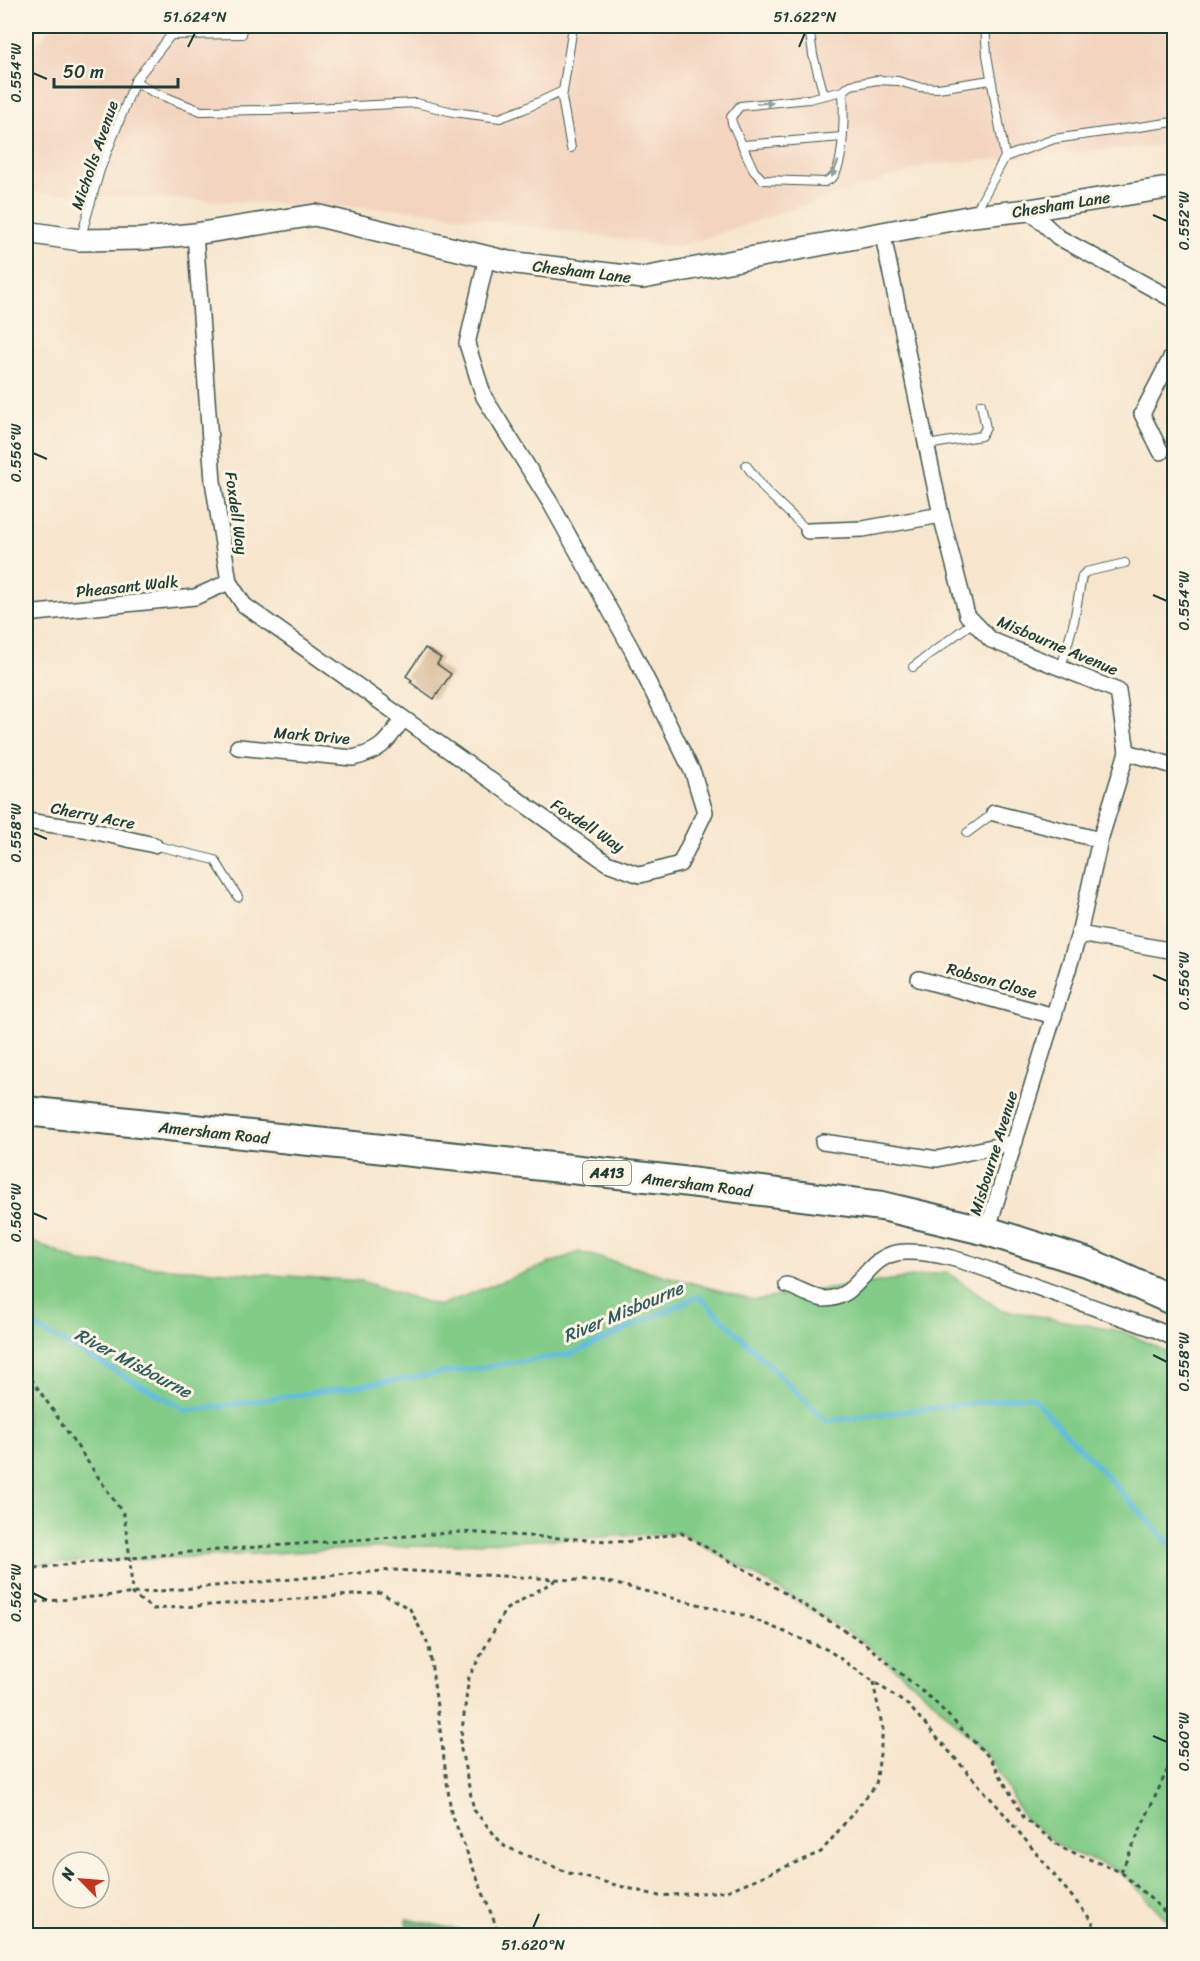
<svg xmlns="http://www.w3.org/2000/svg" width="1200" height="1961" font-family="Sriracha,sans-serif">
  <rect width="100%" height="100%" fill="#fcf5e5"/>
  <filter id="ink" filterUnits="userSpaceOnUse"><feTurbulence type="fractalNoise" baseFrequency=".0167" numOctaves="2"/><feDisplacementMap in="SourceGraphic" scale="12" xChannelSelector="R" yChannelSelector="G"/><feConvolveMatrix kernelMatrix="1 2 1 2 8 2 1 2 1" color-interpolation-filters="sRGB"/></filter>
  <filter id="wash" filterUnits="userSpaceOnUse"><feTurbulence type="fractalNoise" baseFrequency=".008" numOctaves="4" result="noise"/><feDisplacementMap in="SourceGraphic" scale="24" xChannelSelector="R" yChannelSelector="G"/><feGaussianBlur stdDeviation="1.35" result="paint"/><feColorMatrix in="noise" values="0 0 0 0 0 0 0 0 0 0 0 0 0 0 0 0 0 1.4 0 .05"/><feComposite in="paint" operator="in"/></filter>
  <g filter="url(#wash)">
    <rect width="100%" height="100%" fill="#f7e5cd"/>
    <polygon fill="#f3d4bf" points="52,26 1174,26 1174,144 928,165 677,247 415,210 26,192 26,57"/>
    <polygon fill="#83cc88" stroke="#51845e" stroke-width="1.5" points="26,1239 80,1262 361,1281 438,1306 579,1252 754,1300 947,1272 999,1309 1124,1332 1174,1355 1174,1927 1121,1872 1062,1848 1024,1818 991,1759 934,1701 863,1642 762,1579 681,1533 26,1565"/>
    <polygon fill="#6ab074" stroke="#447654" stroke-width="1.5" points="407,1919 408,1919 484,1935 407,1935"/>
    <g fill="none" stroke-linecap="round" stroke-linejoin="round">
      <polyline stroke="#63bde1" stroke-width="5" points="26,1322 188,1411 572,1354 699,1296 826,1421 1031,1396 1174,1548"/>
    </g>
    <g id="blocks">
      <polygon fill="#d3b28f" points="425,648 441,658 437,664 451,674 434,699 410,682 412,680 406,676"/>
    </g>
  </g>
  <g filter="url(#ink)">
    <use href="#blocks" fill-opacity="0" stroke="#3f564b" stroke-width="1.5"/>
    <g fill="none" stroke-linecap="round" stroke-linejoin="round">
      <g stroke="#3f564b" stroke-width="10">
        <g id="lane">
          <polyline points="809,26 813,55 824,95"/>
          <polyline points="171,35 242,34"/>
          <polyline points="135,81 153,92 201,111 271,110 416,103 453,112 500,118 524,109 563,91"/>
          <path d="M 843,91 C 844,108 845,164 833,177 C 832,178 827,181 825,182 L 763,180 L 754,171 L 732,123 L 731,117 L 740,106 L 809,99 L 843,91 L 851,85 L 877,80 L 898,81 L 919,87 L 938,88 L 991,80"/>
          <polyline points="743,145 842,137"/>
          <polyline points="571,148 562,98 573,26"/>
          <polyline points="1005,157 1054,139 1174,122"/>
          <polyline points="975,213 1005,157 987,55 985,26"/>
          <polyline points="80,240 100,170 135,81 171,35 183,26"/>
          <polyline points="927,445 981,436 986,428 981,404"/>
          <polyline points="746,465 765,490 808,531"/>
          <polyline points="913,667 973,622"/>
          <polyline points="1061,668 1074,621 1082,576 1086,572 1125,563"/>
          <polyline points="967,833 994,813"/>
          <polyline points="154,845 215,860 238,897"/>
        </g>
      </g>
      <g stroke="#3f564b" stroke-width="18">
        <g id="street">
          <polyline points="1029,210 1058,237 1174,300"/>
          <polyline points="882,231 941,515 967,615 991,640 1118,691 1127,752 1100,840 1079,934 987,1231"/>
          <polyline points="195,234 213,481 229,582 244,605 607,863 640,875 680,864 705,812 693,773 632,650 551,504 484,397 467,344 487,257"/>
          <polyline points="1161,452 1142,414 1174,352"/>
          <polyline points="808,531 863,529 941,515"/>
          <polyline points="26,614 195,597 229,582"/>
          <path d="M 238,747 L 353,758 C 382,751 387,741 403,719"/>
          <polyline points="1127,752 1174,766"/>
          <polyline points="994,813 1100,840"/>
          <polyline points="26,821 84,829 154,845"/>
          <polyline points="1079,934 1174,951"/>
          <polyline points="919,979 1054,1016"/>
          <polyline points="823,1142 937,1159 1015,1142"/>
          <path d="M 787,1285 C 797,1288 816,1299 825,1299 C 863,1298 864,1253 905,1252 C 942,1251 977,1266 1011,1278 C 1060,1295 1109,1313 1157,1330 L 1174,1338"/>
        </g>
      </g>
      <g stroke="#3f564b" stroke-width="24">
        <polyline id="secondary" points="26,232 80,240 142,239 195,234 315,215 508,262 643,278 973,216 1029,210 1174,187"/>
      </g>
      <g stroke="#3f564b" stroke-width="32">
        <polyline id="highway" points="26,1111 665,1179 882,1206 987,1231 1092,1264 1174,1301"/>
      </g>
      <g stroke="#3f564b" stroke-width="3" stroke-dasharray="4.5 4.5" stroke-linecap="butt">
        <polyline points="26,1371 124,1515 130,1558 132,1594 153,1609 381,1593 410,1609 429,1646 451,1812 500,1936"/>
        <polyline points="26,1569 190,1552 461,1532 625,1542 681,1533 762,1579 863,1642 934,1701 991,1759 1024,1818 1062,1848 1121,1872 1174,1920"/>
        <polyline points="556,1580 505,1610 469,1677 460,1745 474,1810 504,1846 569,1873 659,1896 727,1891 821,1852 876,1785 883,1730 873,1682"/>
        <polyline points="26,1603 393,1570 608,1582 746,1616 828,1650 909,1706 1000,1809 1092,1921 1097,1936"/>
        <polyline points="1121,1872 1174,1755"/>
      </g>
      <use href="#lane" stroke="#fff" stroke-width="8"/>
      <use href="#street" stroke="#fff" stroke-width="15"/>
      <use href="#secondary" stroke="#fff" stroke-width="21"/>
      <use href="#highway" stroke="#fff" stroke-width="28"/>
    </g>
    <defs><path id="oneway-solid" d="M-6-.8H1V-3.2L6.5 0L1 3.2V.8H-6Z" transform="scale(1.5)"/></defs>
    <g fill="#8f9e9a">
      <use href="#oneway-solid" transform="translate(765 103) rotate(-5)"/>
      <use href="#oneway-solid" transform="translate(835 169) rotate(112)"/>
    </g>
  </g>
  <path fill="none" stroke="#1f3d34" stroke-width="2" d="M 188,47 L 195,33M 799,47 L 805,33M 33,73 L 47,79M 1153,215 L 1167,221M 33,453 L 47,459M 1153,595 L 1167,601M 33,833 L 47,839M 1153,975 L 1167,981M 33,1213 L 47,1219M 1153,1355 L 1167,1362M 33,1593 L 47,1600M 1153,1736 L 1167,1742M 533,1928 L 539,1914"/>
  <g text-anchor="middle" stroke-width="6" stroke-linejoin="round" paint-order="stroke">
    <rect fill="#fcf5e5" stroke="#617469" stroke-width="1.5" x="583" y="1161" width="48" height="24" rx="4.5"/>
    <g font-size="15" font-weight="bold" fill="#1f3d34">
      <text x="607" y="1178">A413</text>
    </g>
    <g font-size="16" fill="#1f3d34" stroke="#fcf5e5">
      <text transform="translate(94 155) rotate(-71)" y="6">Micholls Avenue</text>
      <text transform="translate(1061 204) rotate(-9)" y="6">Chesham Lane</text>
      <text transform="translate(582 271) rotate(7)" y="6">Chesham Lane</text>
      <text transform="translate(237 513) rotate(82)" y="6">Foxdell Way</text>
      <text transform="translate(127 586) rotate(-6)" y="6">Pheasant Walk</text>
      <text transform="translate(1058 645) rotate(23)" y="6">Misbourne Avenue</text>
      <text transform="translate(312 735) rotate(5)" y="6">Mark Drive</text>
      <text transform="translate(93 815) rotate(11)" y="6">Cherry Acre</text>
      <text transform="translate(588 825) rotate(33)" y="6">Foxdell Way</text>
      <text transform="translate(992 980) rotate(16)" y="6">Robson Close</text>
      <text transform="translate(214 1132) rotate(6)" y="6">Amersham Road</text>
      <text transform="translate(993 1153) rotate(-73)" y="6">Misbourne Avenue</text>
      <text transform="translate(697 1184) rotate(7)" y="6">Amersham Road</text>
    </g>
    <g font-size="18" font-style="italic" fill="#305d5f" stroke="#fcf5e5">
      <text transform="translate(623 1312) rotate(-23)" y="6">River Misbourne</text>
      <text transform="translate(133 1363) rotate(28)" y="6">River Misbourne</text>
    </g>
  </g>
  <rect width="1200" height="1961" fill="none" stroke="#fcf5e5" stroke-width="66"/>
  <g transform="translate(81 1880) rotate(295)"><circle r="28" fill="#fcf5e5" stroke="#a4ab9e" stroke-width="1.5"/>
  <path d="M0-4.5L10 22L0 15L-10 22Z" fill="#c8321e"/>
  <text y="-9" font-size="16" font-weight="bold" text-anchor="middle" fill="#1f3d34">N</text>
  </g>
  <path d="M54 78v9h124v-9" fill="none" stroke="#1f3d34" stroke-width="3"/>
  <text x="63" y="78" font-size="18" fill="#1f3d34" stroke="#fcf5e5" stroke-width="4.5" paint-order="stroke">50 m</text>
  <rect x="33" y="33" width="1134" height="1895" fill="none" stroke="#1f3d34" stroke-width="2"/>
  <g font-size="15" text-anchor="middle" fill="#1f3d34">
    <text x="195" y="22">51.624°N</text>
    <text x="805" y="22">51.622°N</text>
    <text transform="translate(16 73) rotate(-90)" y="5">0.554°W</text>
    <text transform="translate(1184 221) rotate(-90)" y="5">0.552°W</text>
    <text transform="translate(16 453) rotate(-90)" y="5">0.556°W</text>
    <text transform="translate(1184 601) rotate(-90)" y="5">0.554°W</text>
    <text transform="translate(16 833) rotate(-90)" y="5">0.558°W</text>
    <text transform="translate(1184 981) rotate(-90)" y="5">0.556°W</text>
    <text transform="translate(16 1213) rotate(-90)" y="5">0.560°W</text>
    <text transform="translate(1184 1362) rotate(-90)" y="5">0.558°W</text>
    <text transform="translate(16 1593) rotate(-90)" y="5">0.562°W</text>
    <text transform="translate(1184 1742) rotate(-90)" y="5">0.560°W</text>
    <text x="533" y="1950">51.620°N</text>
  </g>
</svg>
